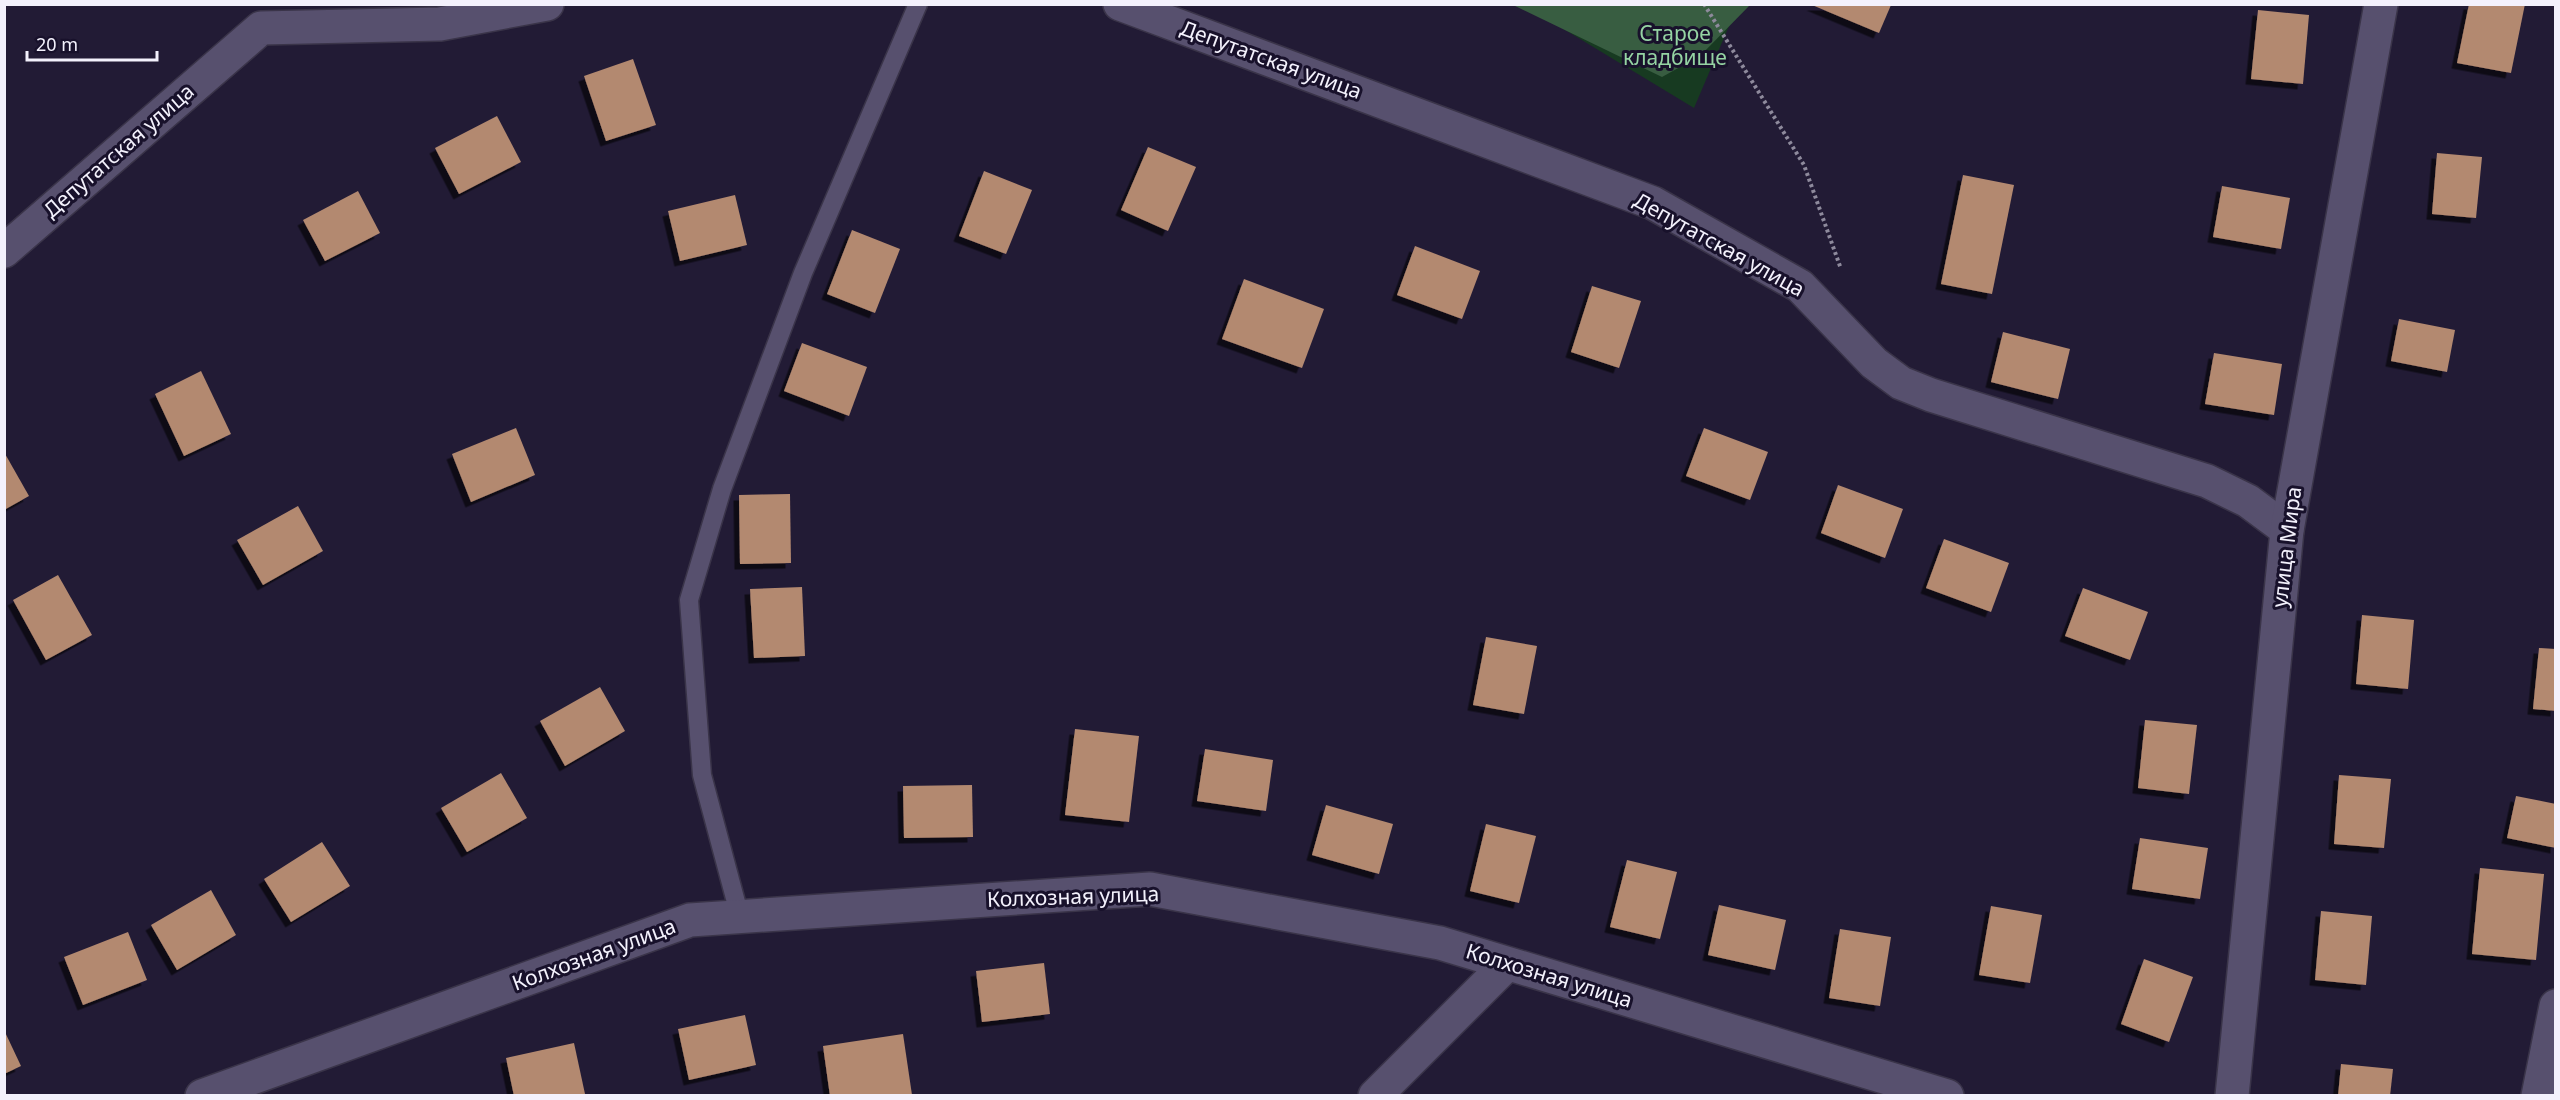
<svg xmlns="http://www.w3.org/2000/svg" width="2560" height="1100" font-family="'Noto Sans',sans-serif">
  <defs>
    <filter id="shadow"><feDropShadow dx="-5.5" dy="5.5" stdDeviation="0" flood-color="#0009"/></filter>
  </defs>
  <rect width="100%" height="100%" fill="#221b35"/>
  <polygon fill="#173a21" points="1524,5 1738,5 1694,108"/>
  <polygon fill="#385d41" points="1513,5 1750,5 1700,56 1662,77"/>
  <g fill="#b38970" filter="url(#shadow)">
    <polygon points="2469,4 2525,4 2511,73 2457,63"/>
    <polygon points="1812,5 1891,5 1879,33"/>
    <polygon points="2258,10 2309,15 2303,84 2251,79"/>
    <polygon points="633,59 656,125 606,141 584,76"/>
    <polygon points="497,116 521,162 459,194 435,148"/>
    <polygon points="1148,147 1196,167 1168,231 1121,210"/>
    <polygon points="2437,153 2482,157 2476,218 2432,214"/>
    <polygon points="984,171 1032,190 1006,254 959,236"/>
    <polygon points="1963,175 2014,185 1992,294 1941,284"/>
    <polygon points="2222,186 2290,198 2281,249 2213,237"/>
    <polygon points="358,191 380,233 325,261 303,220"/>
    <polygon points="735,195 747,245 680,261 668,211"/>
    <polygon points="852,230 900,249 875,313 827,294"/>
    <polygon points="1415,246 1480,271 1462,319 1397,295"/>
    <polygon points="1244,279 1324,309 1302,368 1222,339"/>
    <polygon points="1592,286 1641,301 1619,368 1571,352"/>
    <polygon points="2399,319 2455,330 2447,372 2391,361"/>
    <polygon points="2003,332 2070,349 2058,399 1991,382"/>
    <polygon points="802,343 867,367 849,416 784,391"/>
    <polygon points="2214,353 2282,364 2274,415 2205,404"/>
    <polygon points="201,371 231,434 184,456 155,394"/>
    <polygon points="516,428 535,475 471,502 452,454"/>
    <polygon points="1704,428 1768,452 1750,500 1686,476"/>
    <polygon points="4,452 29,496 4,510"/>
    <polygon points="1838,485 1903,509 1885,558 1821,533"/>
    <polygon points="790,494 791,563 740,564 739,495"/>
    <polygon points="298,506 323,551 263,585 237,540"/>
    <polygon points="1944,539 2009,563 1991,612 1926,588"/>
    <polygon points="58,575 92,635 46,660 13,600"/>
    <polygon points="802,587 805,656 754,658 750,589"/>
    <polygon points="2083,588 2148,612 2130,660 2065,636"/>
    <polygon points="2362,615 2414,620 2408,689 2356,684"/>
    <polygon points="1486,637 1537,646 1524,714 1473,705"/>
    <polygon points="2539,648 2556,649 2556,711 2533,709"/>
    <polygon points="600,687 625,731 565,766 540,721"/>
    <polygon points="2145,720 2197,725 2189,794 2138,788"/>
    <polygon points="1075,729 1139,736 1129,822 1065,815"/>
    <polygon points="1205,749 1273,760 1266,811 1197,801"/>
    <polygon points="501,773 527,818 467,852 441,808"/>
    <polygon points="2339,775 2391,779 2384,848 2334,844"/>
    <polygon points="972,785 973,837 904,838 903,786"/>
    <polygon points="2516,796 2556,804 2556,848 2507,838"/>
    <polygon points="1326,805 1393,824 1379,874 1312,855"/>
    <polygon points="1486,824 1536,836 1519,903 1470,891"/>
    <polygon points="2140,838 2208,848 2200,899 2132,889"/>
    <polygon points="322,842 350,886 291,922 264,879"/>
    <polygon points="1627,860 1677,872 1660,939 1610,927"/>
    <polygon points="2480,868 2544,874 2536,960 2472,954"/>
    <polygon points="211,890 236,935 177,970 151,925"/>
    <polygon points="1719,905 1786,920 1775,970 1708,955"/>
    <polygon points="1991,906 2042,915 2030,983 1979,975"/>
    <polygon points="2321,911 2372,916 2366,985 2315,980"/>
    <polygon points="1840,929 1891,937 1880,1006 1829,998"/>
    <polygon points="128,932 147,980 83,1005 64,957"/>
    <polygon points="2144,959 2193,977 2169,1042 2121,1024"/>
    <polygon points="1044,963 1050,1014 982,1022 976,971"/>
    <polygon points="745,1015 756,1065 689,1080 678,1029"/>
    <polygon points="4,1030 21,1066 4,1074"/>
    <polygon points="903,1034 912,1095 830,1096 823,1046"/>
    <polygon points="574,1043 585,1094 514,1096 506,1058"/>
    <polygon points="2341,1064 2393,1069 2390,1096 2338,1096"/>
  </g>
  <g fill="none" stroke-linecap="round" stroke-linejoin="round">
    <g stroke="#3a3449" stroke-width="21">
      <polyline id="lane" points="740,917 702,775 689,600 722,489 803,273 918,4"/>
    </g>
    <g stroke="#3a3449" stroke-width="36">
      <g id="street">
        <polyline points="1120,4 1653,203 1800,286 1874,363 1901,383 1931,395 2207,481 2248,501 2287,530"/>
        <polyline points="4,251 261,28 440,24 547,4"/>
        <polyline points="202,1096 690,920 1150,889 1440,943 1947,1096"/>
        <polyline points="1375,1096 1507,964"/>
        <polyline points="2232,1096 2287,530 2381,4"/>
        <polyline points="2538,1096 2556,1006"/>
      </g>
    </g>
    <polyline stroke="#8e8a9c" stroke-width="4" stroke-dasharray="3 3" stroke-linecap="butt" points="1704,4 1804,165 1841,269"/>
    <use href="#lane" stroke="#57506e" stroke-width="18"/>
    <use href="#street" stroke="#57506e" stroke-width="33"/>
  </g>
  <g text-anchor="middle" stroke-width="6" stroke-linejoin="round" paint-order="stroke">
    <g font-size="21" fill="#95d4a3" stroke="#18112b">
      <text x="1675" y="41">Старое<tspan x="1675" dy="24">кладбище</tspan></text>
    </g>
    <g font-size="21" fill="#f3f1fc" stroke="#18112b">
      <text transform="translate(1271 60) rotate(20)" y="7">Депутатская улица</text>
      <text transform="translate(119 151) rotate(-41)" y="7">Депутатская улица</text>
      <text transform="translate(1719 245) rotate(29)" y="7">Депутатская улица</text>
      <text transform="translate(2287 547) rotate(-83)" y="7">улица Мира</text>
      <text transform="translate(1073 897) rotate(-2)" y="7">Колхозная улица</text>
      <text transform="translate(594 955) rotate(-20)" y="7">Колхозная улица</text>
      <text transform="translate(1549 976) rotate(17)" y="7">Колхозная улица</text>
    </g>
  </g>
  <rect width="2560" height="1100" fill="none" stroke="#f3f1fc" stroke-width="12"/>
  <path d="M27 51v9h130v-9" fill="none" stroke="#f3f1fc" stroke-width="3"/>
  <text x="36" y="51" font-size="18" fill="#f3f1fc" stroke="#18112b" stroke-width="4.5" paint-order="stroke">20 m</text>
</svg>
